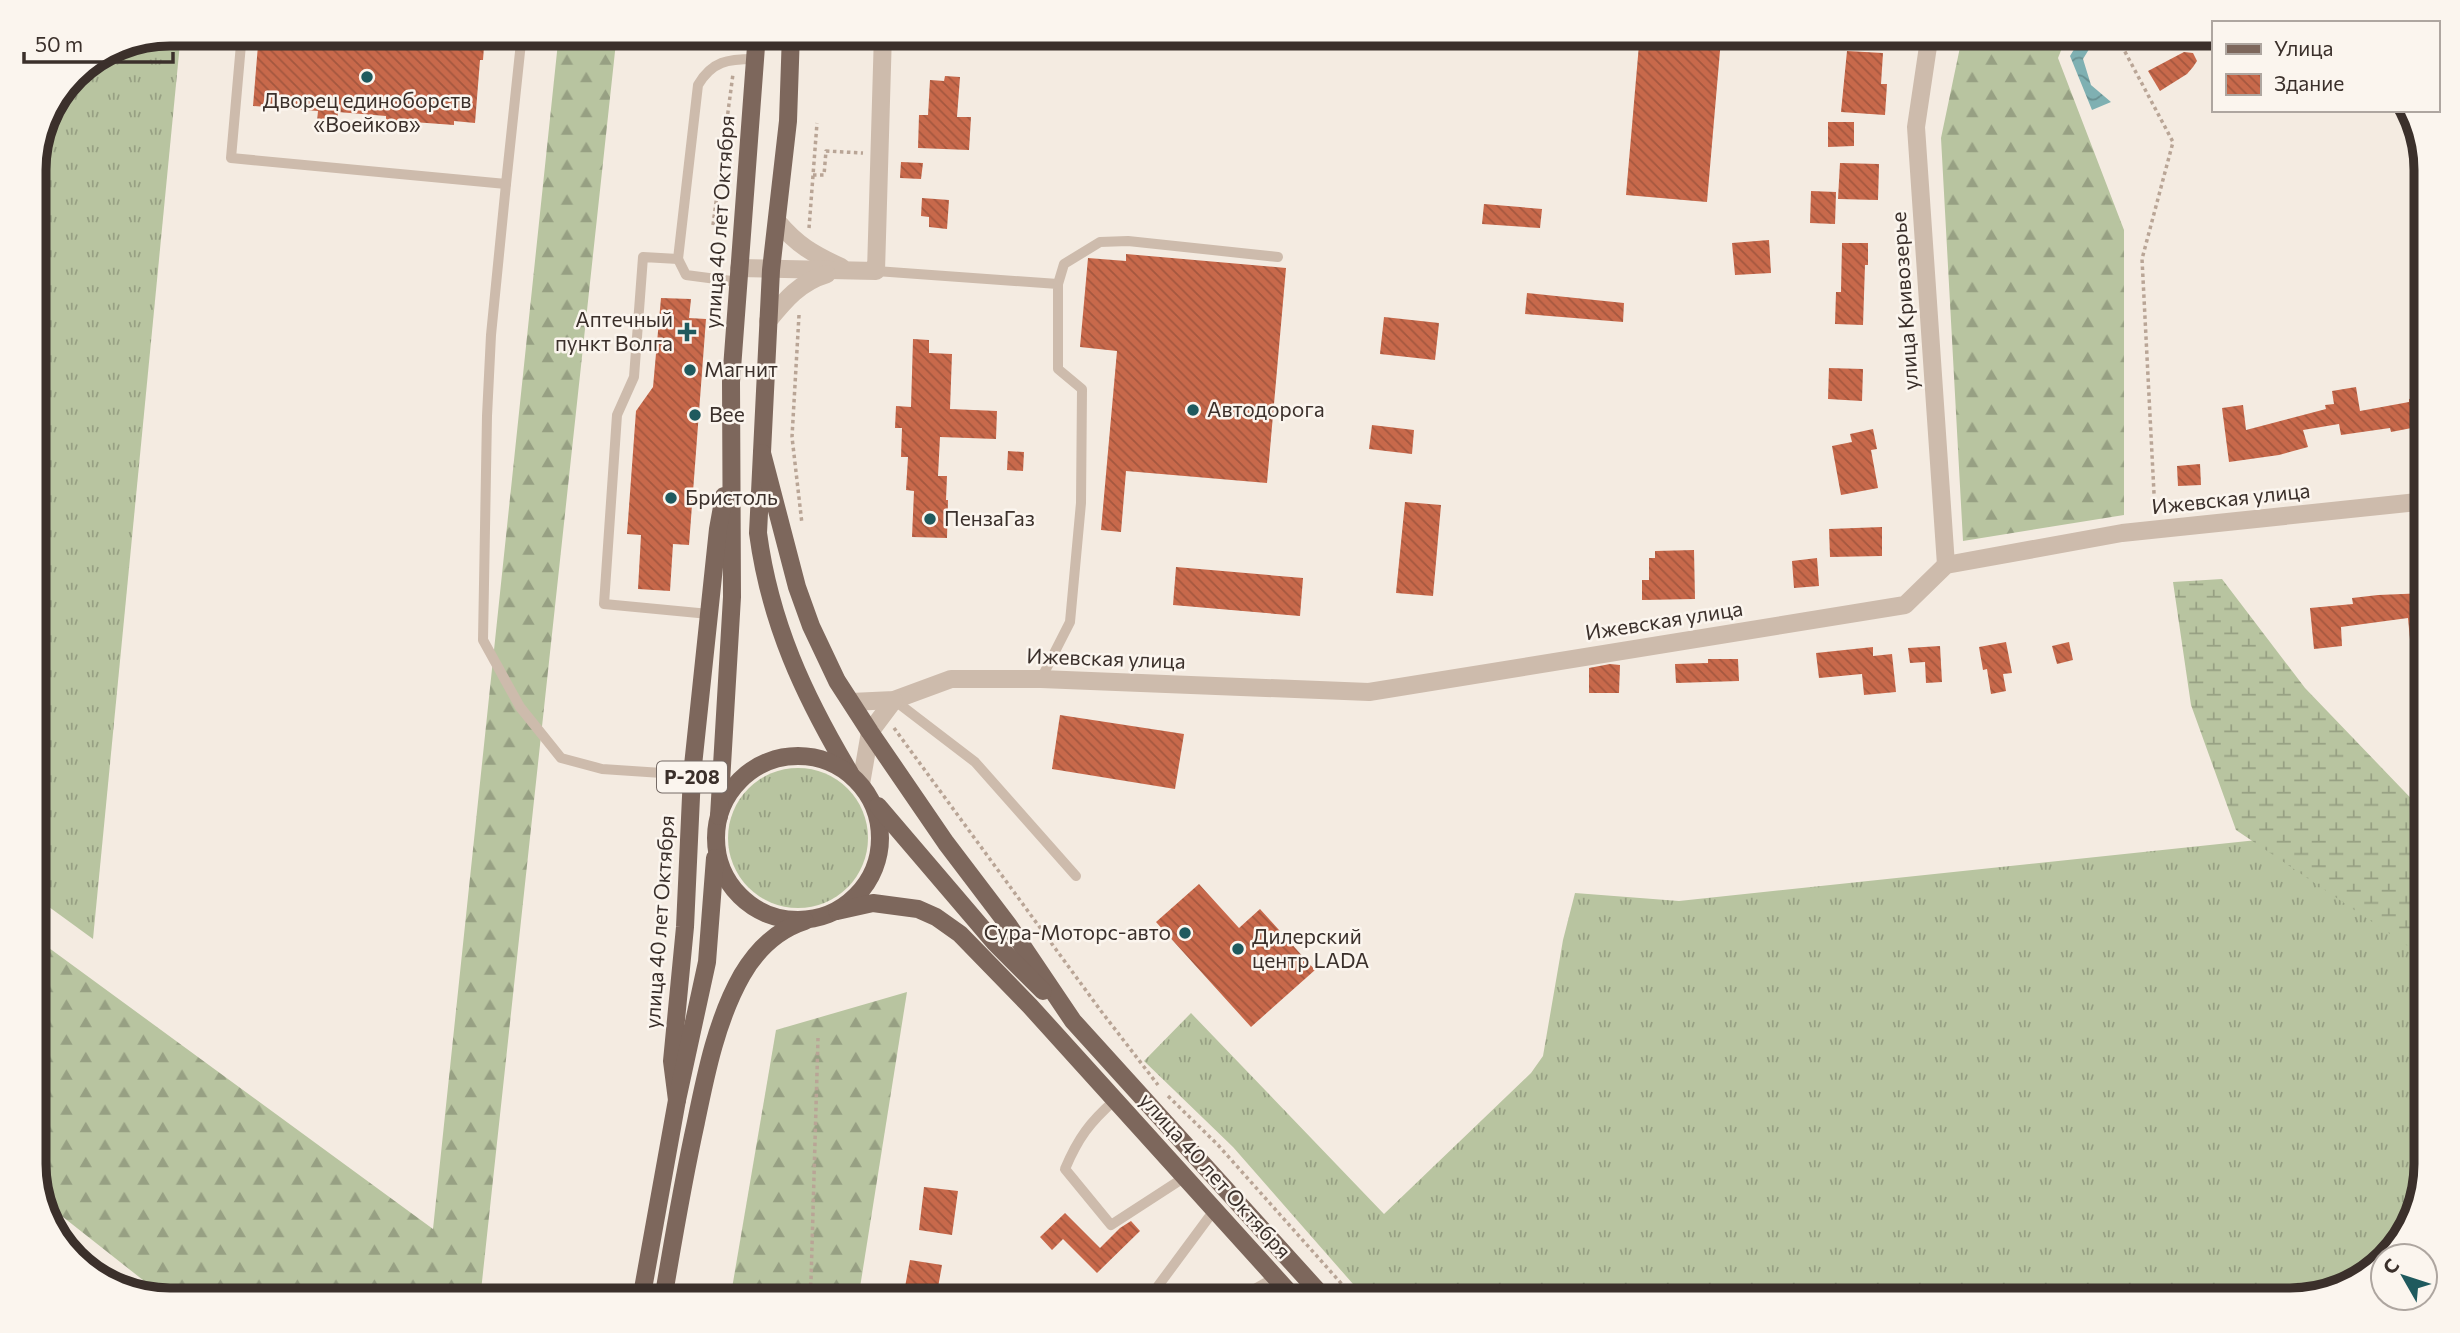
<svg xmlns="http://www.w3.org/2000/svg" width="2460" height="1333" font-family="Commissioner,sans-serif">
  <defs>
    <pattern id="grass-tufts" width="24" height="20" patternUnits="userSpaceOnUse" patternTransform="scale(1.75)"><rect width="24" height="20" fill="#b8c4a0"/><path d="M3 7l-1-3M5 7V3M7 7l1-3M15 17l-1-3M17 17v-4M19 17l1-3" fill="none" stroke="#97a083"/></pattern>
    <pattern id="forest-firs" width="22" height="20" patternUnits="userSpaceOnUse" patternTransform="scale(1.75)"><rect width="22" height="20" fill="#b8c4a0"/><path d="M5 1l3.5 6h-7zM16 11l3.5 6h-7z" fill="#97a083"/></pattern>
    <pattern id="wetland-marsh" width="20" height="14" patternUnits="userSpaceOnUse" patternTransform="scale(1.75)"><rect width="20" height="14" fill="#b8c4a0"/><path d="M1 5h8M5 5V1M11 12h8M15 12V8" fill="none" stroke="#97a083"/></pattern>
    <pattern id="water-waves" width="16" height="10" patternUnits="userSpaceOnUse" patternTransform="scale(1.75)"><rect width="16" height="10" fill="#7fb0b2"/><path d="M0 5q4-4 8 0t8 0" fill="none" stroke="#699091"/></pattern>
    <pattern id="building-back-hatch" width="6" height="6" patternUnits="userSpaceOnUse" patternTransform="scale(1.75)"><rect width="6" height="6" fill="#c8694b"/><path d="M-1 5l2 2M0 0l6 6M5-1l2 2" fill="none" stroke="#a4573f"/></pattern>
  </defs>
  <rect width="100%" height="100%" fill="#f4ebe1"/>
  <g fill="url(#grass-tufts)">
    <polygon points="170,33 181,33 93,939 34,896 34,161 44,117 74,73 118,43"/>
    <circle cx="798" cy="838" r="70"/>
    <polygon points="2427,822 2427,1163 2412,1224 2359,1281 2291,1300 1367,1300 1233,1147 1144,1061 1191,1013 1384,1214 1531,1073 1543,1056 1563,940 1575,893 1679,901"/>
  </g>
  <g fill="url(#forest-firs)">
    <polygon points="559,33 617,33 480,1300 167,1299 44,1202 34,1173 34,937 433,1229"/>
    <polygon points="1963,33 2068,33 2058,58 2124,230 2124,515 1963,541 1941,138"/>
    <polygon points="907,992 858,1300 730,1300 776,1030"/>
  </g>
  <polygon fill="url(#wetland-marsh)" points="2222,579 2305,688 2427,815 2427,959 2236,830 2191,705 2173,582"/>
  <polygon fill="url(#water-waves)" points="2084,33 2099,33 2083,59 2091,85 2111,102 2092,110 2070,56"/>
  <g fill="url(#building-back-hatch)">
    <polygon points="259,33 485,33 483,60 480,60 475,123 454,121 454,125 386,120 386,116 338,112 337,123 317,121 318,111 253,106"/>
    <polygon points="1640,33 1721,39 1707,202 1626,195"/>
    <polygon points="1847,51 1883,53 1881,84 1887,84 1885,115 1841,112"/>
    <polygon points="2184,52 2193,53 2197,61 2193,67 2187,74 2160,91 2148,71"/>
    <polygon points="945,76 960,77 957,117 971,117 969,150 918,148 919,115 928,115 930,80 944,81"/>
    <polygon points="1828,122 1854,122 1854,146 1828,147"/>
    <polygon points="901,162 923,163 921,179 900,178"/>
    <polygon points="1840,163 1879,164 1878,200 1838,199"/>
    <polygon points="1811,191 1836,192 1835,224 1810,223"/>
    <polygon points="922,198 949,200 947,229 929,227 929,217 921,216"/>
    <polygon points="1484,204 1542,209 1540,228 1482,224"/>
    <polygon points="1769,240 1771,273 1735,275 1732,243"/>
    <polygon points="1842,243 1868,243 1868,265 1865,265 1863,325 1835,324 1836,292 1841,292"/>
    <polygon points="1126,254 1286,268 1267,483 1126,471 1121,532 1101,530 1117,351 1080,347 1088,258 1126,261"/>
    <polygon points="1527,293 1624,303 1623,322 1525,314"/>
    <polygon points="661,298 691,299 689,318 706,319 689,545 673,544 670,591 638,589 641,535 627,534 636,411 653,387"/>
    <polygon points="1384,317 1439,323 1435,360 1380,354"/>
    <polygon points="913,339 929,340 929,353 952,354 950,409 997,411 996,439 940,437 938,476 947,476 946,500 948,500 947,538 912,537 914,491 906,490 908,457 901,457 902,428 895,428 896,406 911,407"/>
    <polygon points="1829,368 1863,369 1862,401 1828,399"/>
    <polygon points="2356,387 2360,411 2409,402 2409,399 2427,396 2427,425 2391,432 2390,428 2341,435 2339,424 2303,430 2308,447 2279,455 2229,462 2222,408 2243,405 2246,430 2326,409 2325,405 2334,404 2332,391"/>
    <polygon points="1372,425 1414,430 1412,454 1369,449"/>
    <polygon points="1873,429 1877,449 1871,450 1878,488 1841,495 1832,446 1852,442 1850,434"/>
    <polygon points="1008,451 1024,452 1023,471 1007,470"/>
    <polygon points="2200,464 2201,485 2178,486 2177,466"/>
    <polygon points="1405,502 1441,505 1433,596 1396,593"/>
    <polygon points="1882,527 1882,556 1830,557 1829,529"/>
    <polygon points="1694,550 1695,599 1642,600 1642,580 1649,580 1649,558 1655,558 1655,551"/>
    <polygon points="1817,558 1819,586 1794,588 1792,561"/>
    <polygon points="1176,567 1303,578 1300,616 1173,605"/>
    <polygon points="2427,593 2427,649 2411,650 2408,618 2341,627 2342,646 2314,649 2310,608 2353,604 2352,598 2378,595"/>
    <polygon points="2006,642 2012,673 2003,674 2006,691 1991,694 1987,669 1983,670 1979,647"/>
    <polygon points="2069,642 2073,660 2057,664 2052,646"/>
    <polygon points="1940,646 1942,682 1926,683 1925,662 1910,663 1908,648"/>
    <polygon points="1873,647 1873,656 1892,654 1896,692 1864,695 1862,674 1819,678 1816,653"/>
    <polygon points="1708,659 1738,659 1739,681 1676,683 1675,664 1708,663"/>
    <polygon points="1610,664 1620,665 1619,693 1589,693 1589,668"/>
    <polygon points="1060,715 1184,734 1175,789 1052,769"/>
    <polygon points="1199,884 1239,928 1260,909 1315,970 1251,1027 1156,922"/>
    <polygon points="924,1187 958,1191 952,1235 919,1230"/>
    <polygon points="1065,1213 1100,1248 1120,1228 1131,1221 1140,1231 1097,1273 1063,1239 1052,1250 1040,1237"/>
    <polygon points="910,1260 942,1265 937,1293 905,1287"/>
  </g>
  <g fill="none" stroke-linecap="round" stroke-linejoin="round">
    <g stroke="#b9a596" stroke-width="3.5" stroke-dasharray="3.5 3.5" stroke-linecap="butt">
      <polyline points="2115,33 2173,142 2142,259 2155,513"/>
      <polyline points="813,175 824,175 826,151 863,153"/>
      <polyline points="713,225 733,74"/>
      <polyline points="809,228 817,123"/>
      <polyline points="799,315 792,437 802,524"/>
      <polyline points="894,728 1101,1011 1158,1085"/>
      <polyline points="1168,1096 1218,1145 1356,1300"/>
      <polyline points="54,1232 127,1290"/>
      <polyline points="809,1300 811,1281 818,1038"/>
    </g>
    <g stroke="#cdbbac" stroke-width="10">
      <polyline points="242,33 231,158 506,184 522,33"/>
      <polyline points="506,184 491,335 487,416 483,640 520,707 561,758 602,769 692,775"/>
      <polyline points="678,259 686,275 739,282"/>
      <polyline points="876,271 1058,284 1058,369 1082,389 1081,503 1070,622 1041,679"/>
      <polyline points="1058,284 1064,264 1100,242 1128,241 1278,257"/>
      <path d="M 709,614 L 604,604 L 617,415 L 634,377 L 643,257 L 678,259 L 698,85 C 712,61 728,59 754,59"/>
      <polyline points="894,700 975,762 1076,876"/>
      <path d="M 1115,1100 C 1090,1122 1078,1138 1065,1169 L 1111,1225 L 1185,1177"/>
      <polyline points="868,1300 868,1299"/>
      <polyline points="1163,1300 1158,1286 1215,1209"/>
      <polyline points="1235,1300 1276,1277"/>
    </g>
    <g stroke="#cdbbac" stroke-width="18">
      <polyline points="1930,33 1916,127 1946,565"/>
      <path d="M 777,221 C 797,245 813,254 841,267"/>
      <polyline points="739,268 876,271 883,33"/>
      <path d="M 768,321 C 785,300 800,282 827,274"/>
      <polyline points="851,702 894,700 951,679 1041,679 1369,692 1905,605 1946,565 2122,533 2427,501"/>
      <polyline points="861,784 870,732 894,700"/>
    </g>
    <g stroke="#7d675c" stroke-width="18">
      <path d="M 791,33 L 788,121 L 771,270 L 758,533 C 770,623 804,696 850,773"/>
      <polyline points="762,453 797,587 811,626 837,681 870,732 946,843 1009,926 1073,1021 1326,1300"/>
      <circle cx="798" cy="838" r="82"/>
      <polyline points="878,806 995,943 1043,991"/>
      <polyline points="719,816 732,597 731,382 757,33"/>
      <polyline points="837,911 873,903 918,909 936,917 960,934 1030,1006 1296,1300"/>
      <polyline points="677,1100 672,1061 685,927 692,775 718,529 724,496"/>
      <polyline points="641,1300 677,1100 707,962 715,858"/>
      <path d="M 663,1300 C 673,1240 683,1181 696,1122 C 706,1073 717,1019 742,975 C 756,951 777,930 805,921"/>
    </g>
  </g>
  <g fill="#1f5a5e" stroke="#fbf5ee" stroke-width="2.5">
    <circle cx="367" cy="77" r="7"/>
    <path d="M683.5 321.5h7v7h7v7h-7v7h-7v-7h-7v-7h7z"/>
    <circle cx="690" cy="370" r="7"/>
    <circle cx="1193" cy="410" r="7"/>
    <circle cx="695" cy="415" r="7"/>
    <circle cx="671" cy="498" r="7"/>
    <circle cx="930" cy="519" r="7"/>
    <circle cx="1185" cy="933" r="7"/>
    <circle cx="1238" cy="949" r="7"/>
  </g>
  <g text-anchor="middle" stroke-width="5" stroke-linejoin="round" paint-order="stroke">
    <rect fill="#fbf5ee" stroke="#756b66" stroke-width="2" x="657" y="761.5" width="70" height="31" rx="5"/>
    <g font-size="19" font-weight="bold" fill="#3b302b">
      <text x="692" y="784">Р-208</text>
    </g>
    <g font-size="21" fill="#3b302b" stroke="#fbf5ee" text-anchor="start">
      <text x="367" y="108" text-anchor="middle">Дворец единоборств<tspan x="367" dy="24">«Воейков»</tspan></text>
      <text x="673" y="327" text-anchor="end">Аптечный<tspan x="673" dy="24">пункт Волга</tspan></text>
      <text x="704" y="377">Магнит</text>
      <text x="1207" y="417">Автодорога</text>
      <text x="709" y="422">Bee</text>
      <text x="685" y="505">Бристоль</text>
      <text x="944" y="526">ПензаГаз</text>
      <text x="1171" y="940" text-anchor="end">Сура-Моторс-авто</text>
      <text x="1252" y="944">Дилерский<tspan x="1252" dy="24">центр LADA</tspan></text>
    </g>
    <g font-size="21" fill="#3b302b" stroke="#fbf5ee">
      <text transform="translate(720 222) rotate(-86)" y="7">улица 40 лет Октября</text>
      <text transform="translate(1905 301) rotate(-94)" y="7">улица Кривозерье</text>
      <text transform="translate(2231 499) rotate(-6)" y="7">Ижевская улица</text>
      <text transform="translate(1664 621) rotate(-9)" y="7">Ижевская улица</text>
      <text transform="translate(1106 659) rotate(2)" y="7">Ижевская улица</text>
      <text transform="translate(660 922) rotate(-86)" y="7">улица 40 лет Октября</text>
      <text transform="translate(1215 1176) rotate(48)" y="7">улица 40 лет Октября</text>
    </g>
  </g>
  <path d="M0 0H2460V1333H0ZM170 46H2290A124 124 0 0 1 2414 170V1164A124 124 0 0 1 2290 1288H170A124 124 0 0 1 46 1164V170A124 124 0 0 1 170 46Z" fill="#fbf5ee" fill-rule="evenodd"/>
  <path fill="none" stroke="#3b302b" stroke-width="9" d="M170 46H2290A124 124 0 0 1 2414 170V1164A124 124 0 0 1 2290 1288H170A124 124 0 0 1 46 1164V170A124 124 0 0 1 170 46Z"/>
  <rect x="2212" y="21" width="228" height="91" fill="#fbf5ee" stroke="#aea6a0" stroke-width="2"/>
  <rect x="2226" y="44" width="35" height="10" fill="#7d675c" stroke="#aea6a0" stroke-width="2"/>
  <text x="2274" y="56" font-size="21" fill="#3b302b">Улица</text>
  <rect x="2226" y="74" width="35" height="21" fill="url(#building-back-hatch)" stroke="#aea6a0" stroke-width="2"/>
  <text x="2274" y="91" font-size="21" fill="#3b302b">Здание</text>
  <g transform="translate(2404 1277) rotate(309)"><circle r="33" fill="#fbf5ee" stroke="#aea6a0" stroke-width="2"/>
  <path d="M0-5L12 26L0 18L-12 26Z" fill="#1f5a5e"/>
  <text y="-10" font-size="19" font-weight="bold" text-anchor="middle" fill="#3b302b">С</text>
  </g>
  <path d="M24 52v10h149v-10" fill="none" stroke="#3b302b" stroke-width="3.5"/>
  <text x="35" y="52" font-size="21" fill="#3b302b" stroke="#fbf5ee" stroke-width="5" paint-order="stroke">50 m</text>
</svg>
